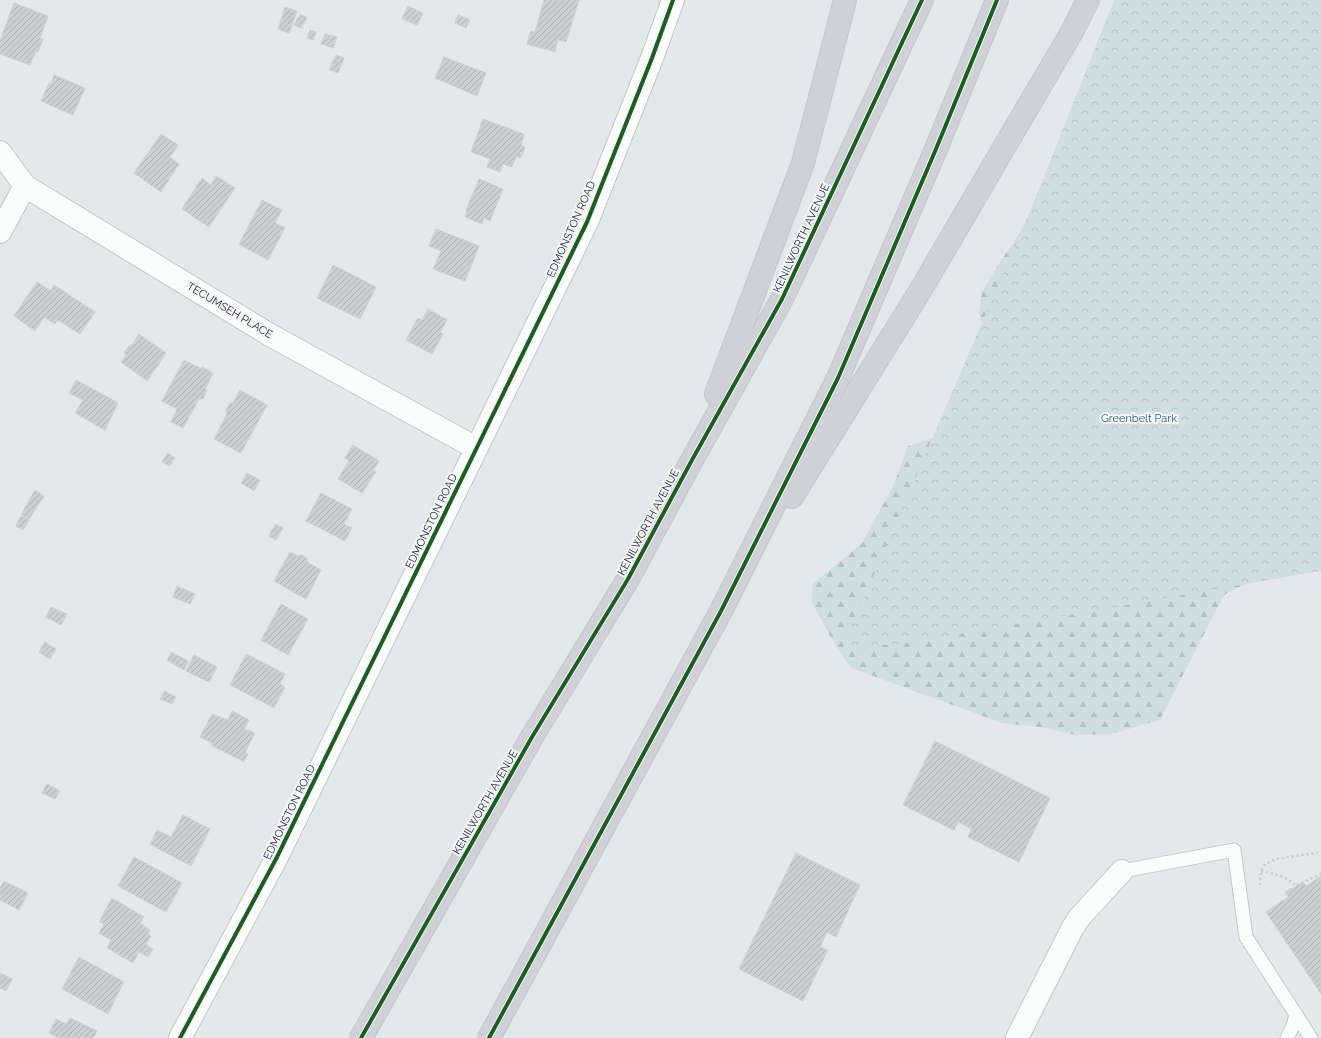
<svg xmlns="http://www.w3.org/2000/svg" width="1321" height="1038" font-family="Raleway,sans-serif">
  <defs>
    <pattern id="forest-firs" width="22" height="20" patternUnits="userSpaceOnUse"><rect width="22" height="20" fill="#d0dee2"/><path d="M5 1l3.5 6h-7zM16 11l3.5 6h-7z" fill="#b2bfc3"/></pattern>
    <pattern id="park-crowns" width="20" height="18" patternUnits="userSpaceOnUse"><rect width="20" height="18" fill="#d0dee2"/><path d="M2 6a3 3 0 1 1 6 0M12 15a3 3 0 1 1 6 0" fill="none" stroke="#b2bfc3"/></pattern>
    <pattern id="building-hatch" width="6" height="6" patternUnits="userSpaceOnUse"><rect width="6" height="6" fill="#ccced2"/><path d="M-1 1l2-2M0 6l6-6M5 7l2-2" fill="none" stroke="#afb1b5"/></pattern>
  </defs>
  <rect width="100%" height="100%" fill="#e5e8ea"/>
  <polygon fill="url(#forest-firs)" points="1321,0 1272,570 1224,595 1160,720 1111,734 1076,735 1040,727 1002,723 851,668 834,643 811,601 813,584 862,543 893,486 908,446 942,435 993,356 979,313 982,292 996,268 1054,182"/>
  <polygon fill="url(#park-crowns)" points="1114,0 1321,0 1321,571 906,643 842,649 1036,197"/>
  <g fill="url(#building-hatch)" stroke="#ced1d3">
    <polygon points="544,0 579,0 566,42 558,40 555,52 527,44 531,31 535,32"/>
    <polygon points="14,3 48,16 40,38 43,39 38,52 36,51 30,65 0,54 0,41"/>
    <polygon points="408,6 423,13 417,25 402,19"/>
    <polygon points="285,7 297,11 289,33 278,29"/>
    <polygon points="300,14 307,18 301,28 294,25"/>
    <polygon points="458,15 470,20 466,28 455,23"/>
    <polygon points="310,30 316,32 313,40 307,38"/>
    <polygon points="325,34 337,37 333,48 321,44"/>
    <polygon points="336,55 344,58 338,73 329,70"/>
    <polygon points="444,57 486,73 477,96 435,78"/>
    <polygon points="54,75 85,88 73,115 41,101 49,83 51,84"/>
    <polygon points="483,119 524,134 521,145 525,147 521,158 516,156 512,167 503,164 500,172 487,167 490,159 471,152"/>
    <polygon points="161,134 178,145 170,157 179,164 161,192 134,173"/>
    <polygon points="216,176 235,188 209,227 182,209 202,178 211,185"/>
    <polygon points="479,179 503,189 490,221 484,218 482,224 465,217 467,211 466,210"/>
    <polygon points="262,200 282,210 275,223 285,228 268,260 239,244"/>
    <polygon points="436,229 479,246 465,281 433,269 441,251 429,246"/>
    <polygon points="333,265 376,287 360,319 317,298"/>
    <polygon points="37,282 51,291 54,285 95,312 80,334 58,320 55,324 44,317 35,331 14,316"/>
    <polygon points="428,309 447,320 440,332 443,334 432,354 406,340 418,318 422,320"/>
    <polygon points="139,334 166,353 147,381 121,362 126,355 124,352 129,346 132,345"/>
    <polygon points="184,360 201,369 202,367 213,373 205,389 207,390 203,399 199,399 183,428 171,422 177,409 162,401"/>
    <polygon points="76,380 118,403 105,430 75,413 83,400 69,393"/>
    <polygon points="240,390 267,405 241,453 214,439 227,414 226,410 230,403 233,403"/>
    <polygon points="353,445 379,461 373,471 376,472 362,493 338,479 349,461 345,458"/>
    <polygon points="168,453 175,458 170,466 162,462"/>
    <polygon points="247,473 260,480 254,491 241,483"/>
    <polygon points="35,490 44,496 29,519 21,515"/>
    <polygon points="321,493 352,509 344,524 352,528 345,541 306,521"/>
    <polygon points="21,516 29,520 23,530 16,526"/>
    <polygon points="275,524 283,528 276,540 269,536"/>
    <polygon points="290,552 298,556 302,555 307,558 307,562 321,570 306,599 274,581"/>
    <polygon points="177,586 195,594 190,604 173,597"/>
    <polygon points="281,604 308,619 288,655 261,640"/>
    <polygon points="51,607 67,614 61,625 46,617"/>
    <polygon points="45,642 56,649 50,659 39,652"/>
    <polygon points="171,652 188,661 184,670 167,660"/>
    <polygon points="246,654 285,674 280,684 285,687 274,708 230,685"/>
    <polygon points="194,655 217,667 209,682 186,671"/>
    <polygon points="165,691 176,697 172,704 160,699"/>
    <polygon points="232,711 249,720 244,729 255,733 245,752 248,754 244,762 211,745 212,743 200,737 212,714 228,720"/>
    <polygon points="935,741 1050,798 1019,862 968,837 972,829 958,822 954,830 903,805"/>
    <polygon points="47,784 60,791 55,799 42,793"/>
    <polygon points="183,815 210,829 191,866 150,844 157,830 171,837"/>
    <polygon points="796,853 860,885 836,937 827,932 820,947 828,950 803,1001 739,969"/>
    <polygon points="134,857 182,883 166,912 118,886"/>
    <polygon points="1321,876 1321,994 1266,912 1288,897 1285,892 1292,888 1292,889 1303,882 1306,886"/>
    <polygon points="4,881 28,893 19,910 0,900 0,888"/>
    <polygon points="112,898 144,917 140,923 150,930 148,934 151,936 146,945 153,949 148,957 139,952 133,963 107,948 111,940 99,933 104,924 99,922"/>
    <polygon points="79,957 124,982 108,1014 62,989"/>
    <polygon points="0,973 12,979 6,991 0,988"/>
    <polygon points="70,1018 97,1031 93,1038 58,1038 49,1033 56,1019 66,1024"/>
  </g>
  <g fill="none" stroke-linecap="round" stroke-linejoin="round">
    <g stroke="#c2c5c7" stroke-width="15">
      <g id="service">
        <polyline points="1122,871 1234,850 1246,937 1311,1038"/>
        <polyline points="1287,1038 1293,1026 1296,1015"/>
      </g>
    </g>
    <g stroke="#c2c5c7" stroke-width="24">
      <g id="minor">
        <polyline points="0,152 25,186 270,335 476,448"/>
        <polyline points="0,232 25,186"/>
        <polyline points="1017,1038 1072,929 1079,918 1122,871"/>
      </g>
    </g>
    <g stroke="#c2c5c7" stroke-width="24">
      <polyline id="tertiary" points="180,1038 277,857 587,222 652,58 673,0"/>
    </g>
    <g stroke="#c1c5c9" stroke-width="24">
      <g id="primary">
        <polyline points="716,394 803,163 845,0"/>
        <polyline points="792,497 920,291 1073,30 1088,0"/>
        <polyline points="361,1038 532,737 628,579 692,460 782,299 922,0"/>
        <polyline points="489,1038 721,611 838,378 936,149 997,0"/>
      </g>
    </g>
    <g stroke="#c6c8cd" stroke-width="2.5" stroke-dasharray="2 3" stroke-linecap="butt">
      <path d="M 1261,871 C 1274,874 1287,876 1296,886 L 1321,874"/>
      <polyline points="1260,885 1261,871 1265,864 1276,859 1321,852"/>
    </g>
    <use href="#service" stroke="#fbfcfc" stroke-width="13"/>
    <use href="#minor" stroke="#fbfcfc" stroke-width="22"/>
    <use href="#tertiary" stroke="#fbfcfc" stroke-width="22"/>
    <use href="#primary" stroke="#cfd1d6" stroke-width="22"/>
    <g stroke="#f4f7f9" stroke-width="6">
      <g id="cycleway">
        <polyline points="180,1038 277,857 587,222 652,58 673,0"/>
        <polyline points="361,1038 532,737 628,579 692,460 782,299 922,0"/>
        <polyline points="489,1038 721,611 838,378 936,149 997,0"/>
      </g>
    </g>
    <use href="#cycleway" stroke="#1b5e20" stroke-width="4"/>
  </g>
  <g text-anchor="middle" stroke-width="4" stroke-linejoin="round" paint-order="stroke">
    <g font-size="11" fill="#242d3c" stroke="#f4f7f9">
      <text transform="translate(571 229) rotate(-66)" y="4">EDMONSTON ROAD</text>
      <text transform="translate(801 238) rotate(-65)" y="4">KENILWORTH AVENUE</text>
      <text transform="translate(230 310) rotate(31)" y="4">TECUMSEH PLACE</text>
      <text transform="translate(431 521) rotate(-64)" y="4">EDMONSTON ROAD</text>
      <text transform="translate(648 522) rotate(-62)" y="4">KENILWORTH AVENUE</text>
      <text transform="translate(485 802) rotate(-60)" y="4">KENILWORTH AVENUE</text>
      <text transform="translate(289 812) rotate(-64)" y="4">EDMONSTON ROAD</text>
    </g>
    <g font-size="11" fill="#315e70" stroke="#f4f7f9">
      <text x="1139" y="422">Greenbelt Park</text>
    </g>
  </g>
</svg>
